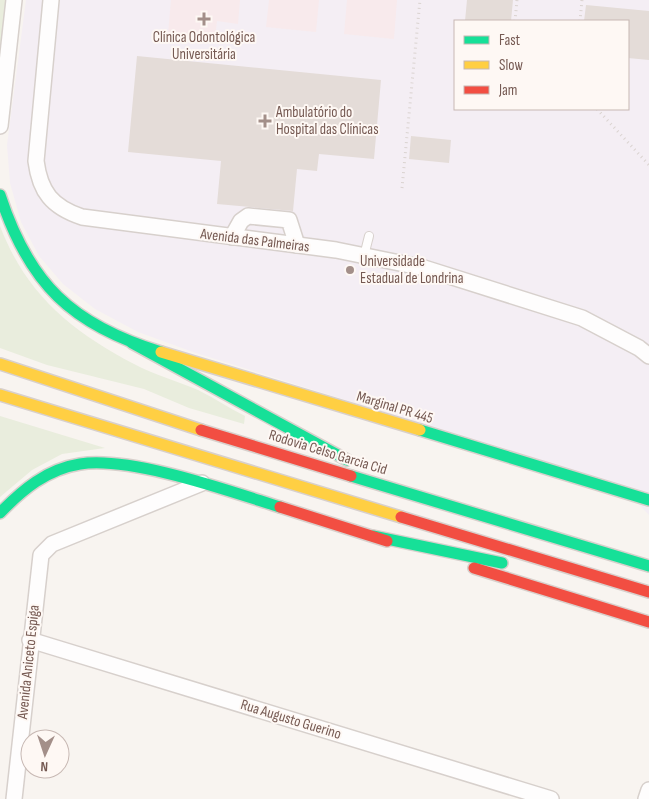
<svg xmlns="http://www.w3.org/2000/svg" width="649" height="799" font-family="'Sofia Sans Condensed',sans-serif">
  <rect width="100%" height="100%" fill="#f8f4f0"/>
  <path fill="#f4eef4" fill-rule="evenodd" d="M 26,0 L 649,0 L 649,515 L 622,487 L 193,352 L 138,332 L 95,309 L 63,284 L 39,256 L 21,222 L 10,183 L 7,145 ZM 455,21 L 628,21 L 628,109 L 455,109 Z"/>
  <g fill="#f8eaec">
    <polygon points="171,0 240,0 238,24 217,21 215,38 168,34"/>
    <polygon points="269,0 319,0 316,32 266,27"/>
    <polygon points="347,0 397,0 394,39 344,34"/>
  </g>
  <g fill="#e9eddd">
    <polygon points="0,0 7,0 0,51"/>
    <path d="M 0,226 C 26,294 71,331 134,364 C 155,375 177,381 198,390 C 214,398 229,408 245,416 L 244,424 L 189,408 L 144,389 L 47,365 L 0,348 Z"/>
    <polygon points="0,416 105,448 62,454 32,470 0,497"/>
  </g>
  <g fill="#e4dcd8">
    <polygon points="467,0 513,0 511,21 465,21"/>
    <polygon points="586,5 649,11 649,60 628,58 628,21 584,21"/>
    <polygon points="137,56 381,80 374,159 319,154 317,171 297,169 293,211 217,204 221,161 128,152"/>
    <polygon points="411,136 451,140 449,163 409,159"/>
  </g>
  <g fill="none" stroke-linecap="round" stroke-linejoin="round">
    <g stroke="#d7d0cc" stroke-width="10">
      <polyline id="lane" points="364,256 369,236"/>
    </g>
    <g stroke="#d7d0cc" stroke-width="18">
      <g id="street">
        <path d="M 51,0 L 36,161 C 40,192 52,207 82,217 L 336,250 L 424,268 L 582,318 L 639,348 L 649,356"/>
        <polyline points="0,126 14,0"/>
        <polyline points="232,237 241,221 248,216 289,220 297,245"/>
        <polyline points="30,640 551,799"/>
        <polyline points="14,799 41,555 52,544 202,483"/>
        <polyline points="646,799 649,790"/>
      </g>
    </g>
    <g stroke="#d8d0cc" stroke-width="14">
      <g id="fast">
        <path d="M 0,195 C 29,284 72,325 161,352"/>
        <polyline points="132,343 347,460"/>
        <polyline points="420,430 649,500"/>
        <polyline points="351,476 649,566"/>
        <path d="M 0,513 C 22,490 47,469 80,464 C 131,456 229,491 280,507"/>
        <polyline points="373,536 502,563"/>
      </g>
    </g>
    <g stroke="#d8d0cc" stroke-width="14">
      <g id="slow">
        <polyline points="161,352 420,430"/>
        <polyline points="0,364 201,430"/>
        <polyline points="0,395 401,517"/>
      </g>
    </g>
    <g stroke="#d8d0cc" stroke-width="14">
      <g id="jam">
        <polyline points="201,430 351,476"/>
        <polyline points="280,507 387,541"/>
        <polyline points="401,517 649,592"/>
        <polyline points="474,568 649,622"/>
      </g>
    </g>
    <g stroke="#dad3d0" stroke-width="3" stroke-dasharray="1 4" stroke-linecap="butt">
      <polyline points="515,21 517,0"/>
      <polyline points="580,21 582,0"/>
      <polyline points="597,109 649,165"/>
      <polyline points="402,188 420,0"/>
    </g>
    <use href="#lane" stroke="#fefdfd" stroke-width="8"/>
    <use href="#street" stroke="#fefdfd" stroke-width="15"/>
    <use href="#fast" stroke="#16e098" stroke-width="11"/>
    <use href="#slow" stroke="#ffcf43" stroke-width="11"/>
    <use href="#jam" stroke="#f24e42" stroke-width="11"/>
  </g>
  <g fill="#a38f89" stroke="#fef8f4" stroke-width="2">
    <path d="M201.5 11.5h5v5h5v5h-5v5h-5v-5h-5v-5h5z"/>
    <path d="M262.5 113.5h5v5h5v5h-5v5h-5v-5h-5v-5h5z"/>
    <circle cx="350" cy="270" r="5"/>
  </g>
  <g text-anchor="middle" stroke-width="4" stroke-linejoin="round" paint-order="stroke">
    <g font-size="15" fill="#755952" stroke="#fef8f4" text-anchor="start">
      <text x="204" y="42" text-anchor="middle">Clínica Odontológica<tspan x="204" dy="17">Universitária</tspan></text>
      <text x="276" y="117">Ambulatório do<tspan x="276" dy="17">Hospital das Clínicas</tspan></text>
      <text x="360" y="266">Universidade<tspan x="360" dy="17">Estadual de Londrina</tspan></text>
    </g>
    <g font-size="15" fill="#755952" stroke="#fef8f4">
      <text transform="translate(255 240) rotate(7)" y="5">Avenida das Palmeiras</text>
      <text transform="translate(395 407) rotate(17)" y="5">Marginal PR 445</text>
      <text transform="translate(328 452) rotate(17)" y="5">Rodovia Celso Garcia Cid</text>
      <text transform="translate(28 662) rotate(-84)" y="5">Avenida Aniceto Espiga</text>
      <text transform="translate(291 719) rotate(17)" y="5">Rua Augusto Guerino</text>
    </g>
  </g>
  <rect x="454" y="20" width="175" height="90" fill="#fef8f4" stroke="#c7b8b3"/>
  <rect x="464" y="36" width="25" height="8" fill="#16e098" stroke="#c7b8b3"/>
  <text x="499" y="45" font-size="15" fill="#755952">Fast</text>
  <rect x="464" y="61" width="25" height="8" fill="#ffcf43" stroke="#c7b8b3"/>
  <text x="499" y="70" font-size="15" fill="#755952">Slow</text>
  <rect x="464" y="86" width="25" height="8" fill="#f24e42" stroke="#c7b8b3"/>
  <text x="499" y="95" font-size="15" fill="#755952">Jam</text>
  <g transform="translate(45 754) rotate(183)"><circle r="24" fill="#fef8f4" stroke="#c7b8b3"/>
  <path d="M0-4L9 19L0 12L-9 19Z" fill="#a38f89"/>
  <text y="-8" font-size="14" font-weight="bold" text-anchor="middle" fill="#755952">N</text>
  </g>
</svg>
